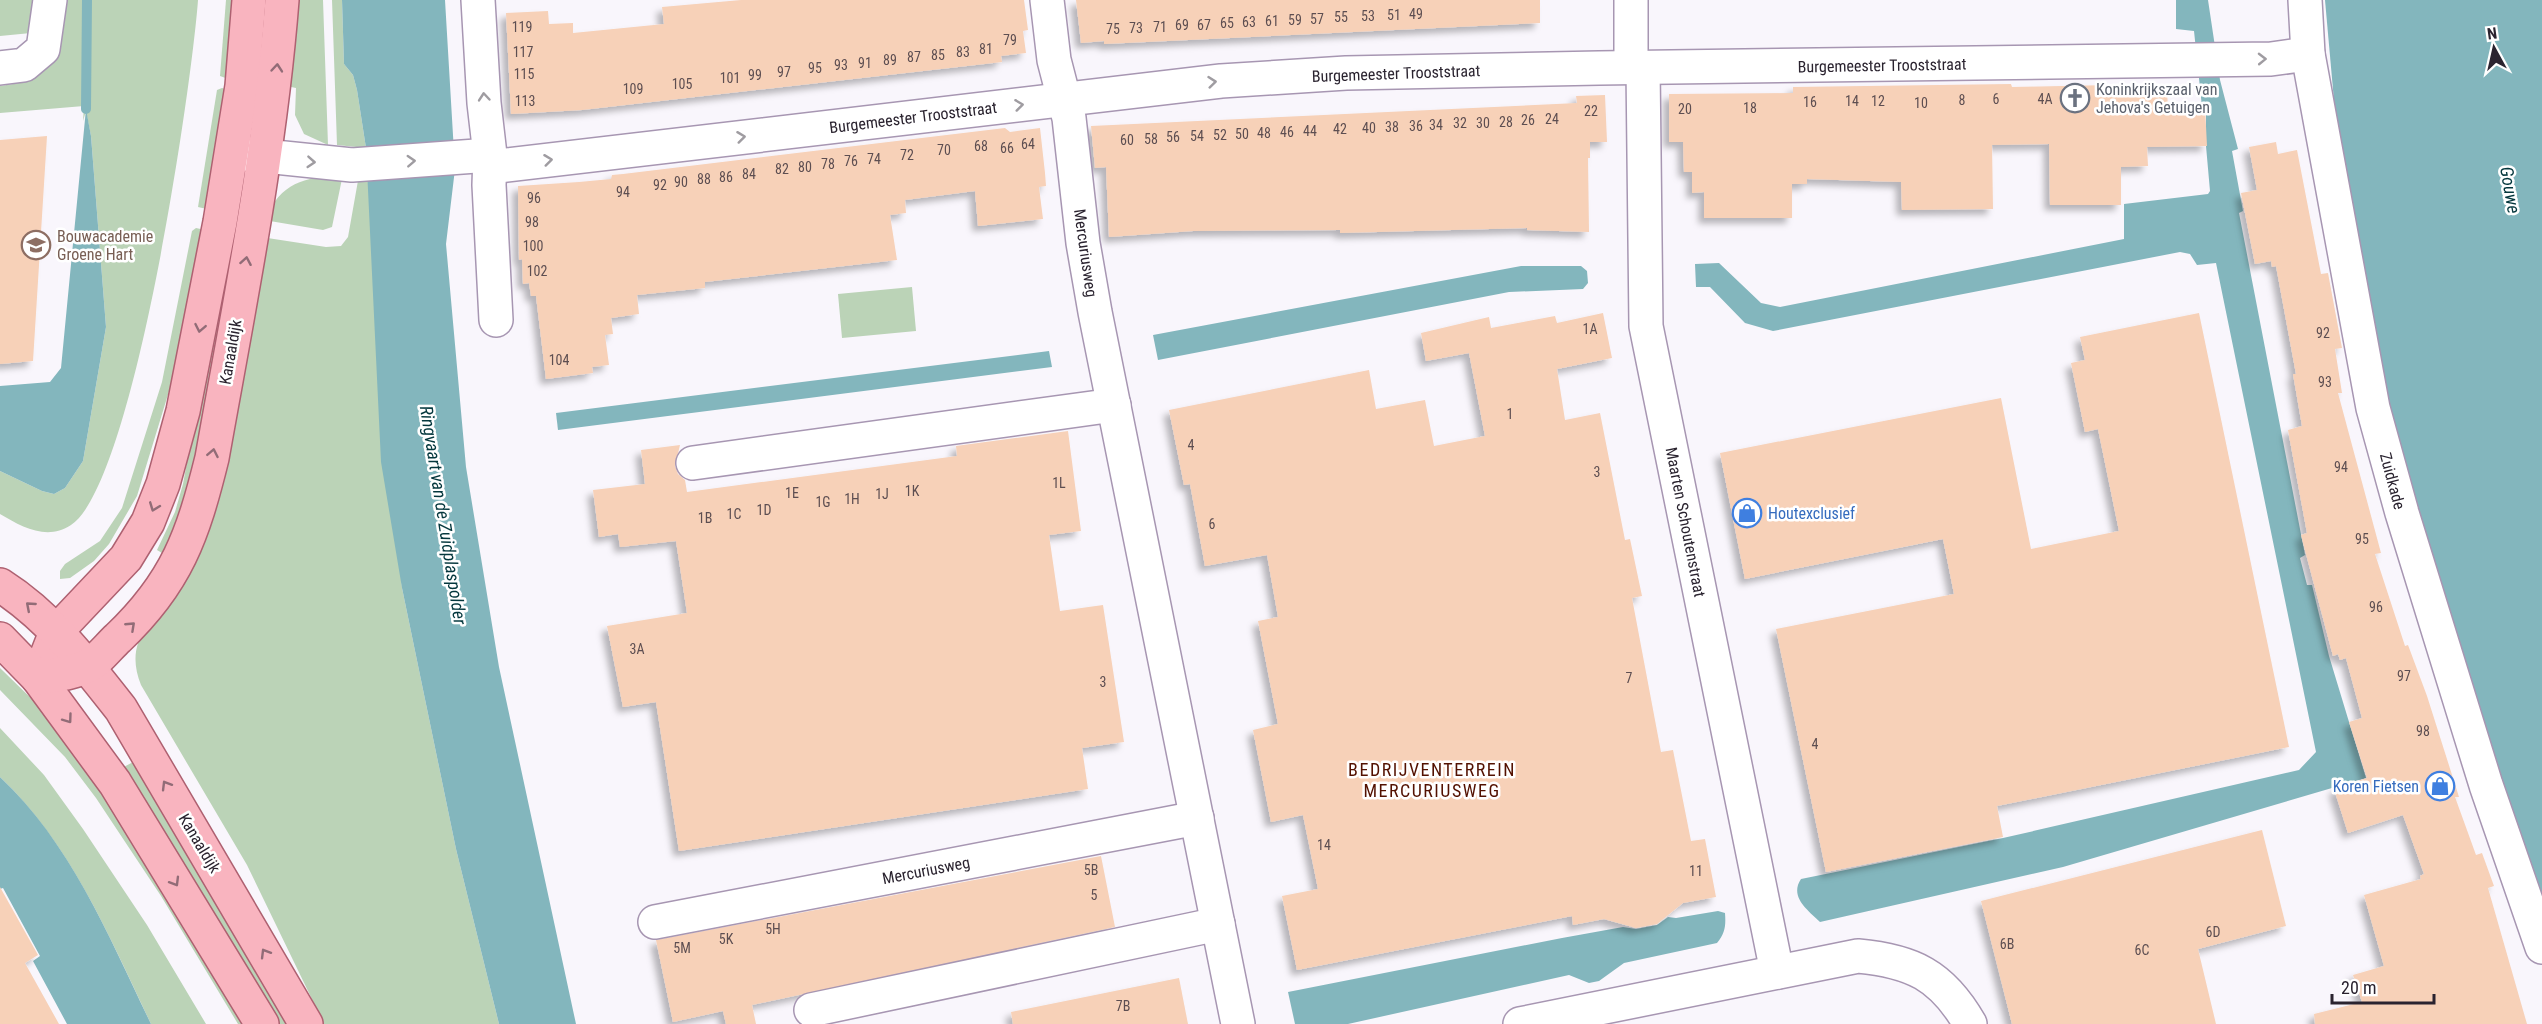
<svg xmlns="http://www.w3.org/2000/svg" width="2542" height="1024" font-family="'Roboto Condensed',sans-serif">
  <defs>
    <filter id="shadow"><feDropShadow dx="-5.5" dy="5.5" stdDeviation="3" flood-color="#0004"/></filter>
  </defs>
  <rect width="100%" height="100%" fill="#f9f6fc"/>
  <g fill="#bbd3b7">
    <polygon points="0,0 33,0 31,33 0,36"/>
    <path d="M 66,0 L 198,0 C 192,86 134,484 71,525 C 47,541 22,527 0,514 L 0,471 L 42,491 L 54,494 L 65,488 L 83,461 L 106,327 L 91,136 L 86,111 L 83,121 L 84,106 L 0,113 L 0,86 C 58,80 63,51 66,0 Z"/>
    <polygon points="226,0 240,0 231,80 220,76"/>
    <polygon points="298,0 323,0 328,145 304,134 295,115 296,88 286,86"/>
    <polygon points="332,0 342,0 344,64 353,75 357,90 366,148 337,145"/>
    <polygon points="222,88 230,90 211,210 198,207 217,90"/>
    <path d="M 343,174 L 332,227 L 323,230 L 264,220 C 283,181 301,179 343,174 Z"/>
    <path d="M 368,174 L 402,588 L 456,849 L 499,1024 L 324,1024 L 247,865 L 141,685 C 132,662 134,645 147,625 L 261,237 L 326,247 L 341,246 L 348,237 L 359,175 Z"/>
    <polygon points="196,228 205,230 184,342 137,496 109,544 94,561 70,578 60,579 60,571 65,564 100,541 122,508 162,382 192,231"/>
    <polygon points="229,234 240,236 194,493 167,556 157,550 175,512 183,484"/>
    <polygon points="912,287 916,331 842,338 838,294"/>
    <polygon points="0,668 38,705 65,736 252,1024 238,1024 161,896 96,798 65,757 0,690"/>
    <path d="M 0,728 L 44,775 L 83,829 L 147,925 L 206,1024 L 151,1024 C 110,938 71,844 0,777 Z"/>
    <polygon points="135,761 293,1024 276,1024 120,769"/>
  </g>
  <g fill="#83b6bd">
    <polygon points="342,0 445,0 455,169 446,244 466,467 499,667 576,1024 499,1024 456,849 402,588 381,462 366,148 357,90 353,75 344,64"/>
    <path d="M 2176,0 L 2208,0 L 2220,80 L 2238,149 L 2232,151 L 2243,211 L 2239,213 L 2305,555 L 2300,558 L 2307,585 L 2312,585 L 2329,656 L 2366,778 L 2063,867 L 1820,922 C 1808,910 1789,897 1801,879 L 2003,838 L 2299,770 L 2316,752 L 2216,263 L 2197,265 L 2190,254 L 2180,252 L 1773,331 L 1745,323 L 1710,287 L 1696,287 L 1695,264 L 1719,263 L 1761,303 L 1780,307 L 2124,239 L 2124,204 L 2208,194 L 2210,191 L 2206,146 L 2206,107 L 2202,107 L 2194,31 L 2176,29 Z"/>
    <polygon points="2325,0 2542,0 2542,901 2407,500 2341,179"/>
    <polygon points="86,109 91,136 106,327 83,461 65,488 54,494 42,491 0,471 0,386 50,382 61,368"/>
    <polygon points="1521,266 1581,266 1587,271 1588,283 1583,289 1509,292 1158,360 1153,335"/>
    <polygon points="1049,351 1052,367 558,430 556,413"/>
    <path d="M 0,777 C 71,843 110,939 151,1024 L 67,1024 L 33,961 L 40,956 L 3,888 L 0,889 Z"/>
    <path d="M 1718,911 L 1725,913 C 1726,926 1725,933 1717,943 L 1624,963 L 1599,981 L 1589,983 L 1569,975 L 1348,1024 L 1295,1024 L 1288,992 L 1562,938 L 1623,927 L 1636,929 L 1657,925 L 1668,917 L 1676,918 Z"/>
  </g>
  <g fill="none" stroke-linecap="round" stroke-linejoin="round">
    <polyline stroke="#83b6bd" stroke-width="10" points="86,109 87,0"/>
  </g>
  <g fill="#f7d1b8" filter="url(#shadow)">
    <polygon points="741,0 1024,0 1028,30 1023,31 1026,53 1001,56 1002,62 582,110 511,114 506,13 548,11 549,24 573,23 573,33 664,24 662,7"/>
    <polygon points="1076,0 1540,0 1540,23 1104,44 1104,41 1081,43"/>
    <polygon points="2011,84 2012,87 2110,85 2110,94 2167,92 2168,108 2205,107 2207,146 2147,147 2148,166 2121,167 2121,205 2050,205 2049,144 1992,145 1993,209 1902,210 1901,182 1807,179 1807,184 1792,184 1792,218 1704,218 1704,192 1692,193 1692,172 1684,172 1683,142 1669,142 1669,94 1793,93 1793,87"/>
    <polygon points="1605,95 1607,142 1590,142 1590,158 1588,158 1589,232 1527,230 1527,228 1340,233 1340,230 1193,231 1109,237 1106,167 1095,168 1091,126 1577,103 1576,96"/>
    <polygon points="1005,128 1010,132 1040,128 1045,173 1046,186 1039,187 1043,219 978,226 975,191 905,200 906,213 890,215 897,260 705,282 705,288 637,295 639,314 611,318 613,334 605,335 609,365 592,367 593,373 546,379 536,296 531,296 529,283 523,284 522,259 519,260 518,186 579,182 611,179 612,175 623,174"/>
    <polygon points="47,136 33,361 0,364 0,140"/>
    <polygon points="2276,142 2278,154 2297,150 2321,274 2328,273 2342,348 2335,349 2342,393 2338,393 2381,553 2375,554 2405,646 2408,645 2427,696 2459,797 2455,797 2476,855 2482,853 2494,886 2488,888 2527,1024 2315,1024 2314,1014 2362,1002 2353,975 2384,966 2364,895 2421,879 2420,876 2424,874 2403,815 2348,833 2334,789 2367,778 2349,722 2362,718 2346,658 2340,660 2338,654 2333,656 2301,535 2307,533 2288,430 2302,426 2293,374 2296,374 2276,266 2272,267 2271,261 2255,264 2241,193 2257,190 2249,147"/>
    <polygon points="1603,313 1612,358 1557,369 1565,420 1600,413 1625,540 1630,539 1642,596 1632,598 1661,752 1673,750 1691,841 1705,839 1716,897 1683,903 1657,924 1636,928 1604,919 1573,925 1572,916 1297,970 1282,896 1318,889 1303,815 1271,822 1253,730 1278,724 1258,621 1278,617 1267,555 1205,566 1190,484 1184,485 1169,410 1369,370 1376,409 1425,400 1434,446 1485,436 1469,353 1426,361 1421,333 1489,317 1491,328 1555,316 1557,323"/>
    <polygon points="2199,313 2289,747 1997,806 2003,837 1826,872 1776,629 1954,594 1943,539 1745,579 1720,453 2001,398 2031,549 2119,531 2098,429 2085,432 2071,363 2085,360 2080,337"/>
    <polygon points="1068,431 1081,531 1049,535 1060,611 1103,605 1124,742 1082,748 1088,789 679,851 656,702 623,707 607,626 687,613 676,541 620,547 618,534 599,537 593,490 645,484 641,450 680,445 675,466 678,474 685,480 687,492 957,456 956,446"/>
    <polygon points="2262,830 2286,926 2198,949 2216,1024 2012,1024 1981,901"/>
    <polygon points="1101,856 1115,927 752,1005 756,1024 726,1024 723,1011 673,1022 656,940"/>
    <polygon points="0,887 38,955 25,963 59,1024 0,1024"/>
    <polygon points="1179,978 1188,1024 1013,1024 1011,1012"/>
  </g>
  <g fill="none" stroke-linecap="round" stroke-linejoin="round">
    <g stroke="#a796b2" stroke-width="36">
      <g id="minor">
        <polyline points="478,0 484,103 490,155 489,185 496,320"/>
        <polyline points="1047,0 1054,60 1069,118 1083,243 1095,312 1238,1024"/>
        <polyline points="2305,0 2308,54 2373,408 2402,513 2486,785 2542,947"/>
        <polyline points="1631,67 1631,0"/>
        <polyline points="1643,67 1646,326 1777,972"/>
        <polyline points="0,68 24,65 43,49 50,0"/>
        <polyline points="235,153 352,165 490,155"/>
        <polyline points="490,167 1221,81 1346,73 1599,68 2271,59 2308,54"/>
        <polyline points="693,463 1114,405"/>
        <polyline points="655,922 1197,818"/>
        <polyline points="811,1010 1218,924"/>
        <path d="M 1520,1024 L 1858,956 C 1912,961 1942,975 1970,1024"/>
      </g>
    </g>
    <g stroke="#ae6171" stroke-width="36">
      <g id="major">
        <polyline points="249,0 242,86 220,222 183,411 163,484 148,522 126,558 56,632 38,678 115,783 262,1024"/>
        <path d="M 0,585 C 49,616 85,663 121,709 L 306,1024"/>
        <path d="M 0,639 L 38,678 C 53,675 74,673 87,666 C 98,661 109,646 118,638 C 177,582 193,535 212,458 C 239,306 270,154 282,0"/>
      </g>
    </g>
    <use href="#minor" stroke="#fff" stroke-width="33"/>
    <use href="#major" stroke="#f9b4bf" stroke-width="33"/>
  </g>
  <defs><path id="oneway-chevron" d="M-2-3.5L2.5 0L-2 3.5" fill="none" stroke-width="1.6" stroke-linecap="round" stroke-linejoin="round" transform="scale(1.5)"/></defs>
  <g stroke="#9f9ca1">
    <use href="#oneway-chevron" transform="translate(2262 59) rotate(-1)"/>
    <use href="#oneway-chevron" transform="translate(1212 82) rotate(-6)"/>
    <use href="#oneway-chevron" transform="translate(484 97) rotate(-95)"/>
    <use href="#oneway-chevron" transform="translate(1019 105) rotate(-7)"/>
    <use href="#oneway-chevron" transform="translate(741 137) rotate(-7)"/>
    <use href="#oneway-chevron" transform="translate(548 160) rotate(-7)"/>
    <use href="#oneway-chevron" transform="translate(411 161) rotate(-3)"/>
    <use href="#oneway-chevron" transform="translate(311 162) rotate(4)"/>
  </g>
  <g stroke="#926c77">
    <use href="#oneway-chevron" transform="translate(277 68) rotate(-85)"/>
    <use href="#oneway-chevron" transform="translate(246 261) rotate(-80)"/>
    <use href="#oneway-chevron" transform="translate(200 328) rotate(101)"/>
    <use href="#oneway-chevron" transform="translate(213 453) rotate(-79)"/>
    <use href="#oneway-chevron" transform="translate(154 507) rotate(111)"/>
    <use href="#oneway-chevron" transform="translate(30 606) rotate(-139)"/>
    <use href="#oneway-chevron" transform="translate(131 626) rotate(-43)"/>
    <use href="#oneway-chevron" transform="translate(68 719) rotate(54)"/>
    <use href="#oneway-chevron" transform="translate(166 785) rotate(-121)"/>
    <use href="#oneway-chevron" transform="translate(175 882) rotate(59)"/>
    <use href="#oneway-chevron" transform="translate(265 953) rotate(-121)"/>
  </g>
  <defs>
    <g id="church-ring" transform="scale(1.5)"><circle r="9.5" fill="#fff" stroke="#6b7280" stroke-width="1.5"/><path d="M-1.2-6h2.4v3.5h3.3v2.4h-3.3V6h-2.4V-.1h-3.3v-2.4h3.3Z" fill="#6b7280"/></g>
    <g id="university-ring" transform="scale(1.5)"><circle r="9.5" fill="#fff" stroke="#8d6e63" stroke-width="1.5"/><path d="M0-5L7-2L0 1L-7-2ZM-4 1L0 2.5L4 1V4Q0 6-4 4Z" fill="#8d6e63"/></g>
    <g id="shop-ring" transform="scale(1.5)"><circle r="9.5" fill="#fff" stroke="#3f7fe0" stroke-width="1.5"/><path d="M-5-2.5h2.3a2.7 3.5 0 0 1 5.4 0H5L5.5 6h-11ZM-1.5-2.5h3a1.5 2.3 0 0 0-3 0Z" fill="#3f7fe0"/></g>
  </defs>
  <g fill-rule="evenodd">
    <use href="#church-ring" x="2075" y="98"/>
    <use href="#university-ring" x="36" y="245"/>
    <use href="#shop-ring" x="1747" y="513"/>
    <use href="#shop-ring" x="2440" y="786"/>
  </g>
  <g text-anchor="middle" stroke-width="5" stroke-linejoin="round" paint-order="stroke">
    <g font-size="14" fill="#5d4e51">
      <text x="1416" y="19">49</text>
      <text x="1394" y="20">51</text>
      <text x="1368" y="21">53</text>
      <text x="1341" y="22">55</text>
      <text x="1317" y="24">57</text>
      <text x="1295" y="25">59</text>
      <text x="1272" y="26">61</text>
      <text x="1249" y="27">63</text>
      <text x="1227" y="28">65</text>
      <text x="1182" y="30">69</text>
      <text x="1204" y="30">67</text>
      <text x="522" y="32">119</text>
      <text x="1160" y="32">71</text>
      <text x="1136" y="33">73</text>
      <text x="1113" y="34">75</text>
      <text x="1010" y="45">79</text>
      <text x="986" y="54">81</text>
      <text x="523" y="57">117</text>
      <text x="963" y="57">83</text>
      <text x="938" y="60">85</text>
      <text x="914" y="62">87</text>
      <text x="890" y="65">89</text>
      <text x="865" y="68">91</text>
      <text x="841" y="70">93</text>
      <text x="815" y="73">95</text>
      <text x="784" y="77">97</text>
      <text x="524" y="79">115</text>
      <text x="755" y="80">99</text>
      <text x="730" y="83">101</text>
      <text x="682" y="89">105</text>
      <text x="633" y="94">109</text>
      <text x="1996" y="104">6</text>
      <text x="2045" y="104">4A</text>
      <text x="1962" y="105">8</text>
      <text x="525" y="106">113</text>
      <text x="1852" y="106">14</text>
      <text x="1878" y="106">12</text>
      <text x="1810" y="107">16</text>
      <text x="1921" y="108">10</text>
      <text x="1750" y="113">18</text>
      <text x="1685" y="114">20</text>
      <text x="1591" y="116">22</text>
      <text x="1552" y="124">24</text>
      <text x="1528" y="125">26</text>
      <text x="1506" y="127">28</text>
      <text x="1460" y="128">32</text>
      <text x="1483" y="128">30</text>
      <text x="1436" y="130">34</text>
      <text x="1416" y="131">36</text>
      <text x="1392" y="132">38</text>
      <text x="1369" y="133">40</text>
      <text x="1340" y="134">42</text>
      <text x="1310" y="136">44</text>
      <text x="1287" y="137">46</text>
      <text x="1264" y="138">48</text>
      <text x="1242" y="139">50</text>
      <text x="1220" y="140">52</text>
      <text x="1197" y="141">54</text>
      <text x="1173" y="142">56</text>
      <text x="1151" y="144">58</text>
      <text x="1127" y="145">60</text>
      <text x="1028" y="149">64</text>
      <text x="981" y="151">68</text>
      <text x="1007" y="153">66</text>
      <text x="944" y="155">70</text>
      <text x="907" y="160">72</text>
      <text x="874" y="164">74</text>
      <text x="851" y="166">76</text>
      <text x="828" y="169">78</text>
      <text x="805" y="172">80</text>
      <text x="782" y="174">82</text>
      <text x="749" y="179">84</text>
      <text x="726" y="182">86</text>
      <text x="704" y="184">88</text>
      <text x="681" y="187">90</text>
      <text x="660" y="190">92</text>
      <text x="623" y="197">94</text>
      <text x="534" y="203">96</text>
      <text x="532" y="227">98</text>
      <text x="533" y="251">100</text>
      <text x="537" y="276">102</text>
      <text x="1590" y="334">1A</text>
      <text x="2323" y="338">92</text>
      <text x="559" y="365">104</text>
      <text x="2325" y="387">93</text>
      <text x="1510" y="419">1</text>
      <text x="1191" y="450">4</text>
      <text x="2341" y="472">94</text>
      <text x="1597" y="477">3</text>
      <text x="1059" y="488">1L</text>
      <text x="912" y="496">1K</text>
      <text x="792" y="498">1E</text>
      <text x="882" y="499">1J</text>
      <text x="852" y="504">1H</text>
      <text x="823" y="507">1G</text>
      <text x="764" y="515">1D</text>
      <text x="734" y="519">1C</text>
      <text x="705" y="523">1B</text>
      <text x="1212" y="529">6</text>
      <text x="2362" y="544">95</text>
      <text x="2376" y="612">96</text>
      <text x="637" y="654">3A</text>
      <text x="2404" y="681">97</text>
      <text x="1629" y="683">7</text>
      <text x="1103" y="687">3</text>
      <text x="2423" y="736">98</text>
      <text x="1815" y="749">4</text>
      <text x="1324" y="850">14</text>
      <text x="1091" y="875">5B</text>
      <text x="1696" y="876">11</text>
      <text x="1094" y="900">5</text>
      <text x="773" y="934">5H</text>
      <text x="2213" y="937">6D</text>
      <text x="726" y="944">5K</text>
      <text x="2007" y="949">6B</text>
      <text x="682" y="953">5M</text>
      <text x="2142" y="955">6C</text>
      <text x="1123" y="1011">7B</text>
    </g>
    <g font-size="16" fill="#2a232f" stroke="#fff">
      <text transform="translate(1882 65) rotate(-1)" y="6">Burgemeester Trooststraat</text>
      <text transform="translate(1396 73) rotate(-2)" y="6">Burgemeester Trooststraat</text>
      <text transform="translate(913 117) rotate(-7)" y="6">Burgemeester Trooststraat</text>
      <text transform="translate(1086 253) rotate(82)" y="6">Mercuriusweg</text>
      <text transform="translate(230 352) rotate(-80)" y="6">Kanaaldijk</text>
      <text transform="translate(2393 481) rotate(75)" y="6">Zuidkade</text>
      <text transform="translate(1686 522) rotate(79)" y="6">Maarten Schoutenstraat</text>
      <text transform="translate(200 843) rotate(59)" y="6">Kanaaldijk</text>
      <text transform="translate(926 870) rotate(-11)" y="6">Mercuriusweg</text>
    </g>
    <g font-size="16" fill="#5b616d" stroke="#fff" text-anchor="start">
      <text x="2096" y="95">Koninkrijkszaal van<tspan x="2096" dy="18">Jehova's Getuigen</tspan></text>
    </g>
    <g font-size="16" fill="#785e54" stroke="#fff" text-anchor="start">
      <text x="57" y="242">Bouwacademie<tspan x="57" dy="18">Groene Hart</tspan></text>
    </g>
    <g font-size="16" fill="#366cbe" stroke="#fff" text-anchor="start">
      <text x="1768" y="519">Houtexclusief</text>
      <text x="2419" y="792" text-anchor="end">Koren Fietsen</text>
    </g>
    <g font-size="18" font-style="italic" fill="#04373d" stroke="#fff">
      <text transform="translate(2510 190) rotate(80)" y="6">Gouwe</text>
      <text transform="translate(443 515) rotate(81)" y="6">Ringvaart van de Zuidplaspolder</text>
    </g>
    <g font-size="18" letter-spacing="1.5" fill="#531101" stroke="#fff">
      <text x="1432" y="776">BEDRIJVENTERREIN<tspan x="1432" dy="21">MERCURIUSWEG</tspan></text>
    </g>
  </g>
  <g transform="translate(2494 48) rotate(352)" stroke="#ffffff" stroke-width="4.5" paint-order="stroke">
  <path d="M0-4.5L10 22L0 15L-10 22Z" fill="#2a232f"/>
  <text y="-9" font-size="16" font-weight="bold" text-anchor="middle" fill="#2a232f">N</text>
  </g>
  <path d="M2332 994v9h102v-9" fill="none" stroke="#2a232f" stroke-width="3"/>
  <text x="2341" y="994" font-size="18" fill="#2a232f" stroke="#ffffff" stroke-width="4.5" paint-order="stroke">20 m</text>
</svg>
